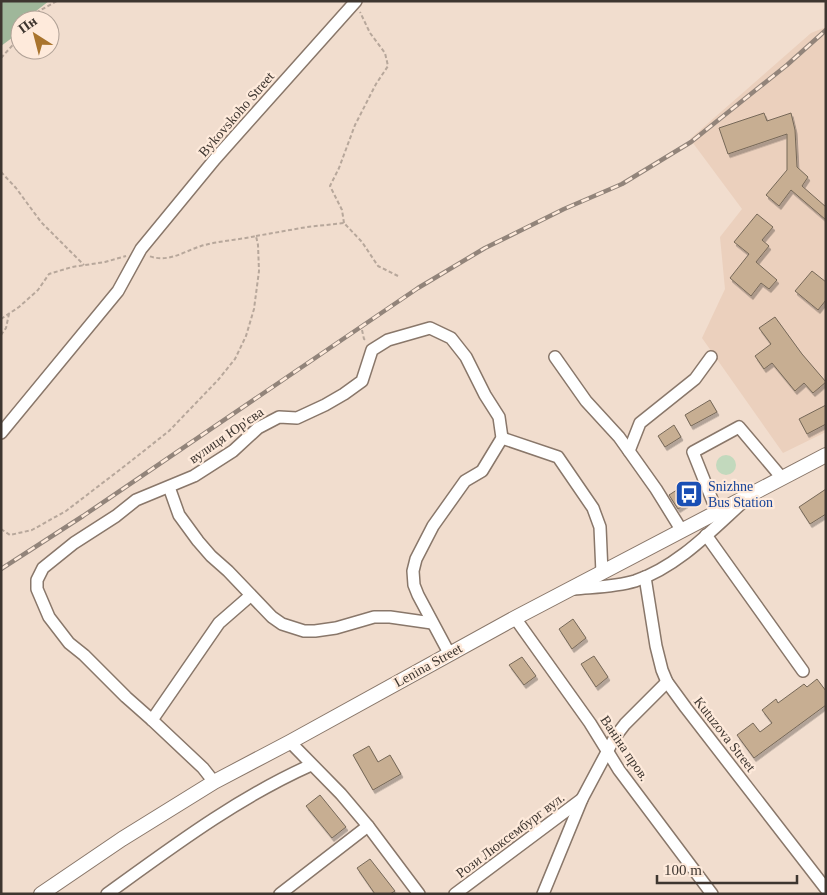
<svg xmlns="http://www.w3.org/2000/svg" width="827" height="895" font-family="Georgia,serif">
  <defs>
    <filter id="shadow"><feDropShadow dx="2" dy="3.5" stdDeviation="0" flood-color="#0004"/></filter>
  </defs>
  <rect width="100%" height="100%" fill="#f1ddce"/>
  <polygon fill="#ebd0bd" points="826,27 826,432 783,453 702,338 725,289 720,237 742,209 690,139 811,33"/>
  <circle fill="#c2d9bd" cx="726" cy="465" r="10"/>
  <polygon fill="#9fb79a" points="1,1 49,1 36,11 30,20 20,20 20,32 1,46"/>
  <g fill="#c7ae92" stroke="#766858" filter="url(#shadow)">
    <polygon points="764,113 767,121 791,113 795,130 797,167 808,177 802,186 826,207 826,220 791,190 779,206 766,195 787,170 787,134 728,154 719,128"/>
    <polygon points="757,214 773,227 762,240 769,246 756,262 777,280 769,289 761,283 751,296 730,278 749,254 734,242"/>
    <polygon points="812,271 826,282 826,300 818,310 795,291"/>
    <polygon points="775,317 802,354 826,382 813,393 804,383 795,391 772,363 764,369 755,356 771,344 759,328"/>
    <polygon points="710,400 717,412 691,426 685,415"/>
    <polygon points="826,405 826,424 807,434 799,419"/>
    <polygon points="674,425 681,437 665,447 658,436"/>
    <polygon points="686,484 695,498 678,509 669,495"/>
    <polygon points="826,489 826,514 810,524 799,507"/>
    <polygon points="573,619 586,638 572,649 559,629"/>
    <polygon points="594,656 608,677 596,687 581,664"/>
    <polygon points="522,657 536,676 524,685 509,665"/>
    <polygon points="817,679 826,691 826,705 754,758 737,735 753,723 760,732 772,723 762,710 776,699 778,703 804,684 807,687"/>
    <polygon points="369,746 378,762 390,755 401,774 373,790 353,755"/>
    <polygon points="320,795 346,827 332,838 306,806"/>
    <polygon points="370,859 395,891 390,894 375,894 357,868"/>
  </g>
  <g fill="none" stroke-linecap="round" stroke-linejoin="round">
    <g stroke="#89776a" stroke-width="14">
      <g id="minor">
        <polyline points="555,357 586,401 619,437 656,489 682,531"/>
        <polyline points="1,433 118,291 141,249 215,159 356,1"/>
        <polyline points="502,438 558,457 593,508 600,527 602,573"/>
        <polyline points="629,451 640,423 695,379 711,357"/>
        <polyline points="169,487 179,515 198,541 211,556 228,571 272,617 282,624 304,631 315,631 336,628 374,617 390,617 432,623"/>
        <polyline points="717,512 693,452 739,427 782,478"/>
        <polyline points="706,535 803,671"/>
        <polyline points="645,577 656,646 662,670 667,682 686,708 826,889"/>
        <path d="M 574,589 C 594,587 615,587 635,581 C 677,567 711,531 743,502"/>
        <polyline points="250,596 219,623 152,720 126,697 84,655 69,643 49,617 37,589 37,580 43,568 74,543 116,516 136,500 194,476 233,451 258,428 279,417 297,418 325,405 344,394 362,381 372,350 388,340 430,328 451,338 466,357 485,395 499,417 502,438 482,471 465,481 433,526 416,559 413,571 414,585 418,595 449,653"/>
        <polyline points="515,618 590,723 619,770 712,894"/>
        <polyline points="152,720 203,768 214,782"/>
        <polyline points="290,742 341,794 368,826 419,894"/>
        <path d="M 107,894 C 172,847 237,798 311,765"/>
        <polyline points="280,894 368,826"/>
        <polyline points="455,894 582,799"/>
        <polyline points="543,894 582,799 615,737 625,724 667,682"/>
      </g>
    </g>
    <g stroke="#89776a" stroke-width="16">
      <polyline id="major" points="41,894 122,839 214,782 290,742 515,618 826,455"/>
    </g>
    <g stroke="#b7a79b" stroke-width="2" stroke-dasharray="4 2.5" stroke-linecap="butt">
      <polyline points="35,20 39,11 57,1"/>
      <polyline points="1,58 20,37"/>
      <polyline points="1,172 16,188 41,222 84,265"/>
      <polyline points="344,223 342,210 330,186 339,168 355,125 376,84 388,66 385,53 370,33 360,12"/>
      <polyline points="256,236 307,227 344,223 362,242 378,266 398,276"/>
      <polyline points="1,319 19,307 38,290 49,274 72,267 105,262 126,256"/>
      <polyline points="362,330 364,339 367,341"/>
      <polyline points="1,335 6,328 9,314"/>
      <path d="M 1,529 L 10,535 L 32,530 L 66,511 L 126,465 L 169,431 L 218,380 L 235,359 L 246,336 L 254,309 L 259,271 L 258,245 L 256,236 C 238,240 218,241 201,246 C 183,252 168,263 149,256"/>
    </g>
    <use href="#minor" stroke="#fff" stroke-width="11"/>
    <use href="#major" stroke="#fff" stroke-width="14"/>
    <g stroke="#92847a" stroke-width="4.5">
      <polyline id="rail" points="1,569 83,516 418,288 485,248 564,209 622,184 691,142 787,65 826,30"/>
    </g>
    <use href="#rail" stroke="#feeadb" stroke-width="2.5" stroke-dasharray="8" stroke-linecap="butt"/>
  </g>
  <defs>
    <g id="bus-square" transform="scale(1.4375)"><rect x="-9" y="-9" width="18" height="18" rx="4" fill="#1a4fb4" stroke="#feeadb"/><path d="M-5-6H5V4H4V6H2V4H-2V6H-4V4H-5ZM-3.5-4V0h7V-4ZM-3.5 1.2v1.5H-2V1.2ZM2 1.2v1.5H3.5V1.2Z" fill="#fff"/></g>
  </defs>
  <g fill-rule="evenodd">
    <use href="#bus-square" x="689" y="494"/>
  </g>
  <g text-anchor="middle" stroke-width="4.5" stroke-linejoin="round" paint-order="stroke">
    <g font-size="14" fill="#3e3630" stroke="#feeadb">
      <text transform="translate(236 114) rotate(-49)" y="5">Bykovskoho Street</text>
      <text transform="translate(226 435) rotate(-35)" y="5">вулиця Юр'єва</text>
      <text transform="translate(428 665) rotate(-29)" y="5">Lenina Street</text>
      <text transform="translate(725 734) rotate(52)" y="5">Kutuzova Street</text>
      <text transform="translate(625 748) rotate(56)" y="5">Ваніна пров.</text>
      <text transform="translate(510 835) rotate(-37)" y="5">Рози Люксембург вул.</text>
    </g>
    <g font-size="14" fill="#164399" stroke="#feeadb" text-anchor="start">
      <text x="708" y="491">Snizhne<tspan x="708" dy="16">Bus Station</tspan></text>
    </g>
  </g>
  <rect width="827" height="895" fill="none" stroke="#3e3630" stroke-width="5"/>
  <g transform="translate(35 35) rotate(324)"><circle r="24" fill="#feeadb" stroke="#b1a297"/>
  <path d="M0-4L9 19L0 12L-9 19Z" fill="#a9742d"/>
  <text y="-8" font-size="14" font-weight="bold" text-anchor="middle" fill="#3e3630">Пн</text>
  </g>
  <path d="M657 875v8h140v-8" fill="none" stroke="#3e3630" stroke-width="2.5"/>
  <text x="664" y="875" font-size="15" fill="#3e3630" stroke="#feeadb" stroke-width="4" paint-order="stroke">100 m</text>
</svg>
